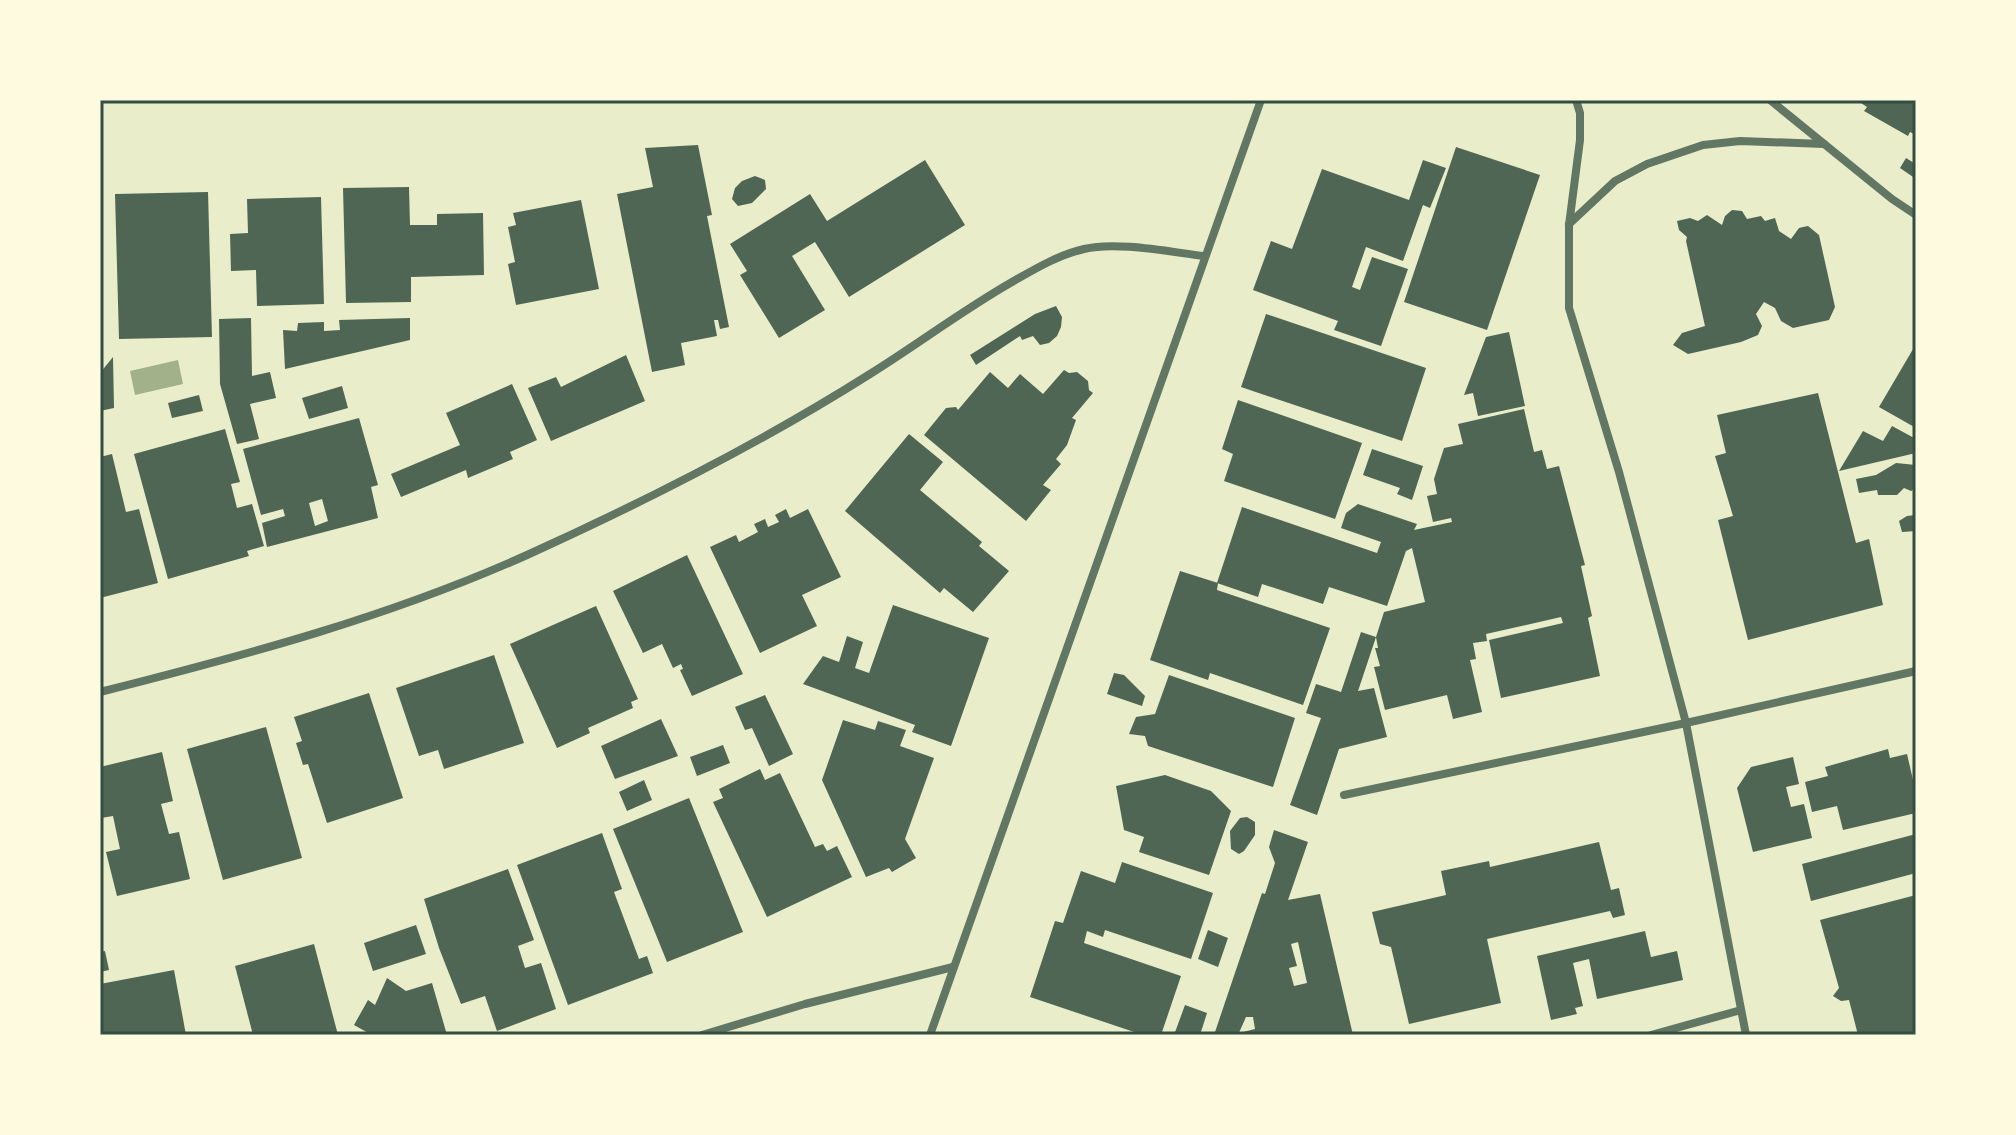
<svg xmlns="http://www.w3.org/2000/svg" width="2016" height="1135" font-family="Inter,sans-serif">
  <rect width="100%" height="100%" fill="#e9edc9"/>
  <polygon fill="#a3b18a" points="178,360 183,384 135,395 130,371"/>
  <g fill="#4f6655" fill-rule="evenodd">
    <polygon points="1863,100 1916,100 1916,135 1910,132 1908,136 1864,111 1867,107 1861,103"/>
    <polygon points="698,145 712,215 707,216 729,327 720,329 718,320 714,320 717,336 681,343 685,365 652,372 617,194 653,187 645,148"/>
    <polygon points="1456,147 1540,175 1487,330 1404,302"/>
    <polygon points="1906,158 1914,163 1916,159 1916,179 1900,168"/>
    <polygon points="925,160 965,225 849,297 815,242 792,256 825,310 779,338 740,275 747,271 730,244 810,194 827,221"/>
    <polygon points="1423,160 1446,168 1430,208 1423,205 1403,261 1366,247 1352,287 1360,290 1372,257 1408,269 1381,346 1334,330 1338,321 1253,290 1271,241 1292,249 1322,169 1409,200"/>
    <polygon points="755,176 765,180 766,189 752,203 738,206 732,199 735,188 742,181"/>
    <polygon points="409,187 410,225 437,225 437,214 483,213 484,275 411,277 411,302 346,303 343,188"/>
    <polygon points="208,192 212,337 119,339 115,194"/>
    <polygon points="321,197 324,304 257,306 256,270 231,271 230,234 248,233 247,199"/>
    <polygon points="581,200 599,289 516,305 508,264 515,262 508,227 516,225 513,213"/>
    <polygon points="1732,210 1742,211 1747,219 1761,216 1765,221 1775,218 1779,231 1791,239 1799,228 1803,227 1808,226 1819,235 1835,307 1829,320 1793,328 1781,321 1775,308 1764,302 1756,314 1762,326 1758,335 1741,342 1688,354 1673,345 1682,333 1705,326 1686,241 1687,237 1679,230 1677,221 1690,218 1698,221 1707,215 1722,225 1725,216"/>
    <polygon points="1056,306 1062,317 1061,327 1057,336 1049,343 1040,345 1033,336 1022,340 1020,336 976,365 970,355 1035,314"/>
    <polygon points="1266,314 1426,368 1402,441 1241,387"/>
    <polygon points="251,318 252,376 270,372 276,398 250,404 259,439 237,444 220,384 219,319"/>
    <polygon points="410,318 410,340 285,369 283,330 297,331 298,323 324,322 324,331 340,330 339,320"/>
    <polygon points="1509,332 1525,406 1478,416 1473,393 1464,395 1486,337"/>
    <polygon points="1916,344 1916,428 1879,407"/>
    <polygon points="626,355 645,401 551,441 528,388 556,377 561,387"/>
    <polygon points="113,357 114,408 100,411 100,373"/>
    <polygon points="1064,370 1069,373 1077,372 1088,381 1089,390 1093,393 1072,418 1076,420 1067,445 1056,459 1061,464 1043,485 1051,490 1026,521 924,435 946,408 956,407 958,410 990,372 1008,388 1020,374 1043,394"/>
    <polygon points="512,384 537,440 510,452 513,459 468,478 466,470 401,497 391,474 460,445 446,413"/>
    <polygon points="342,386 348,408 309,419 302,398"/>
    <polygon points="1818,393 1856,543 1869,539 1883,605 1748,640 1718,520 1733,516 1715,456 1726,453 1717,415"/>
    <polygon points="199,395 203,411 172,418 168,403"/>
    <polygon points="1238,400 1362,443 1335,519 1224,481 1233,454 1222,449"/>
    <polygon points="1524,409 1534,452 1542,450 1547,469 1559,466 1585,565 1581,566 1592,616 1588,618 1600,676 1501,698 1489,640 1563,623 1561,617 1486,634 1487,641 1473,643 1476,659 1470,660 1482,712 1453,719 1447,695 1385,710 1374,667 1380,666 1375,648 1378,648 1376,637 1384,612 1425,602 1412,548 1406,551 1387,606 1329,587 1323,604 1262,584 1258,597 1217,583 1242,507 1377,553 1381,542 1341,528 1346,513 1358,504 1417,524 1414,530 1452,522 1451,518 1433,522 1427,496 1437,494 1434,479 1444,448 1463,444 1458,424"/>
    <path d="M 359,418 L 378,485 L 371,487 L 378,518 L 267,547 L 262,523 L 285,516 L 283,509 L 261,515 L 243,449 ZM 322,499 L 328,521 L 315,526 L 309,503 Z"/>
    <polygon points="1892,426 1916,439 1916,453 1839,471 1863,431 1883,441"/>
    <polygon points="225,429 240,482 231,484 237,508 252,504 264,546 247,551 249,556 168,579 134,454"/>
    <polygon points="909,434 943,462 920,490 982,542 979,546 1009,571 973,612 944,588 940,593 845,511"/>
    <polygon points="1372,449 1423,466 1412,500 1397,494 1400,488 1363,475"/>
    <polygon points="112,454 126,512 139,509 158,583 100,598 100,457"/>
    <polygon points="1896,463 1916,465 1916,488 1911,491 1904,488 1897,495 1878,495 1877,490 1859,493 1856,479 1876,475"/>
    <polygon points="786,509 790,518 808,509 841,577 802,595 817,626 760,653 710,547 736,535 739,542 758,532 754,524 765,519 768,527 779,522 775,515"/>
    <polygon points="1916,515 1916,531 1902,532 1899,521 1907,516"/>
    <polygon points="687,555 743,674 692,696 680,670 683,669 681,664 673,668 662,644 643,653 613,591"/>
    <polygon points="1180,571 1218,583 1217,590 1330,628 1303,705 1210,673 1208,680 1150,660"/>
    <polygon points="893,605 989,638 951,746 912,732 915,725 803,684 823,656 839,662 847,636 863,642 855,668 869,673"/>
    <polygon points="596,606 638,699 631,702 633,708 588,728 590,733 557,748 510,644"/>
    <polygon points="1361,632 1376,637 1358,691 1374,688 1387,737 1339,749 1317,815 1290,805 1321,718 1306,713 1316,684 1341,692"/>
    <polygon points="494,655 524,743 444,769 438,750 419,756 396,688"/>
    <polygon points="1114,673 1124,675 1145,696 1142,706 1107,694"/>
    <polygon points="1169,675 1295,718 1273,787 1148,746 1145,736 1129,734 1136,717 1155,714"/>
    <polygon points="369,693 403,798 327,823 308,764 303,765 296,743 302,741 294,717"/>
    <polygon points="765,695 793,754 769,766 752,728 745,730 735,707"/>
    <polygon points="661,719 678,756 615,779 601,746"/>
    <polygon points="843,720 875,730 878,721 906,730 900,746 934,758 905,839 916,858 892,872 889,868 866,877 822,780"/>
    <polygon points="266,727 302,858 223,880 187,749"/>
    <polygon points="723,745 730,763 697,776 690,757"/>
    <polygon points="1888,749 1890,758 1907,754 1916,793 1916,813 1843,830 1837,806 1812,812 1805,782 1828,776 1825,767"/>
    <polygon points="162,752 173,801 161,804 169,834 179,832 190,879 117,896 106,852 120,849 113,816 101,818 100,767"/>
    <polygon points="1793,757 1799,784 1786,787 1791,807 1804,804 1812,838 1753,852 1737,788 1751,767"/>
    <polygon points="760,769 765,780 780,773 815,847 823,844 827,851 837,846 852,877 767,917 713,802 723,798 719,789"/>
    <polygon points="1165,775 1211,791 1231,811 1209,875 1139,852 1144,837 1124,830 1116,786"/>
    <polygon points="644,780 652,800 627,811 619,792"/>
    <polygon points="689,798 743,932 667,962 613,829"/>
    <polygon points="1247,817 1255,822 1255,835 1244,851 1239,854 1231,849 1230,831 1240,818"/>
    <path d="M 1274,830 L 1308,842 L 1288,900 L 1320,894 L 1353,1035 L 1242,1035 L 1243,1032 L 1255,1029 L 1253,1017 L 1246,1017 L 1238,1035 L 1214,1035 L 1262,893 L 1265,894 L 1275,863 L 1269,847 ZM 1298,942 L 1307,983 L 1294,986 L 1289,968 L 1297,966 L 1291,944 Z"/>
    <polygon points="602,833 622,889 614,892 639,959 647,956 653,973 568,1005 517,865"/>
    <polygon points="1916,834 1916,873 1811,901 1802,864"/>
    <polygon points="1599,842 1611,890 1619,888 1625,915 1613,918 1610,911 1487,939 1501,1003 1409,1024 1391,947 1380,944 1372,912 1446,895 1441,871 1489,861 1490,867"/>
    <polygon points="1122,862 1213,893 1191,959 1105,930 1103,937 1087,931 1084,943 1181,976 1161,1035 1143,1035 1030,997 1055,921 1063,923 1081,871 1115,883"/>
    <polygon points="508,869 534,940 518,946 525,968 541,963 556,1009 497,1031 485,996 461,1004 439,948 424,899"/>
    <polygon points="1916,895 1916,1035 1858,1035 1849,1000 1841,1001 1833,996 1839,988 1820,920"/>
    <polygon points="416,925 426,954 373,971 364,943"/>
    <polygon points="1208,930 1228,938 1218,967 1198,959"/>
    <polygon points="1645,931 1651,957 1677,951 1683,980 1597,999 1589,959 1573,963 1583,1006 1575,1008 1577,1014 1551,1020 1537,956"/>
    <polygon points="314,944 338,1035 253,1035 235,966"/>
    <polygon points="105,951 109,970 100,972 100,952"/>
    <polygon points="174,970 186,1035 100,1035 100,984"/>
    <polygon points="387,978 406,991 432,983 447,1035 372,1035 354,1025 368,1000 375,1005"/>
    <polygon points="1185,1005 1207,1013 1200,1035 1174,1035"/>
  </g>
  <g fill="none" stroke-linecap="round" stroke-linejoin="round">
    <g stroke="#617663" stroke-width="8">
      <polyline points="1576,100 1580,113 1580,140 1569,225 1569,308 1619,472 1686,723 1746,1035"/>
      <polyline points="1770,100 1892,199 1916,215"/>
      <polyline points="1569,224 1615,181 1647,164 1703,145 1740,141 1824,144"/>
      <path d="M 100,692 C 246,655 389,617 527,555 C 644,502 761,443 870,374 C 918,344 963,310 1012,282 C 1035,269 1058,255 1084,249 C 1116,241 1170,252 1204,256"/>
      <polyline points="1344,795 1686,723 1916,671"/>
      <polyline points="702,1035 805,1004 953,967"/>
      <polyline points="930,1035 1261,100"/>
      <polyline points="1651,1035 1741,1010"/>
    </g>
  </g>
  <rect width="2016" height="1135" fill="none" stroke="#fefae0" stroke-width="204"/>
  <rect x="102" y="102" width="1812" height="931" fill="none" stroke="#344e41" stroke-width="3"/>
</svg>
